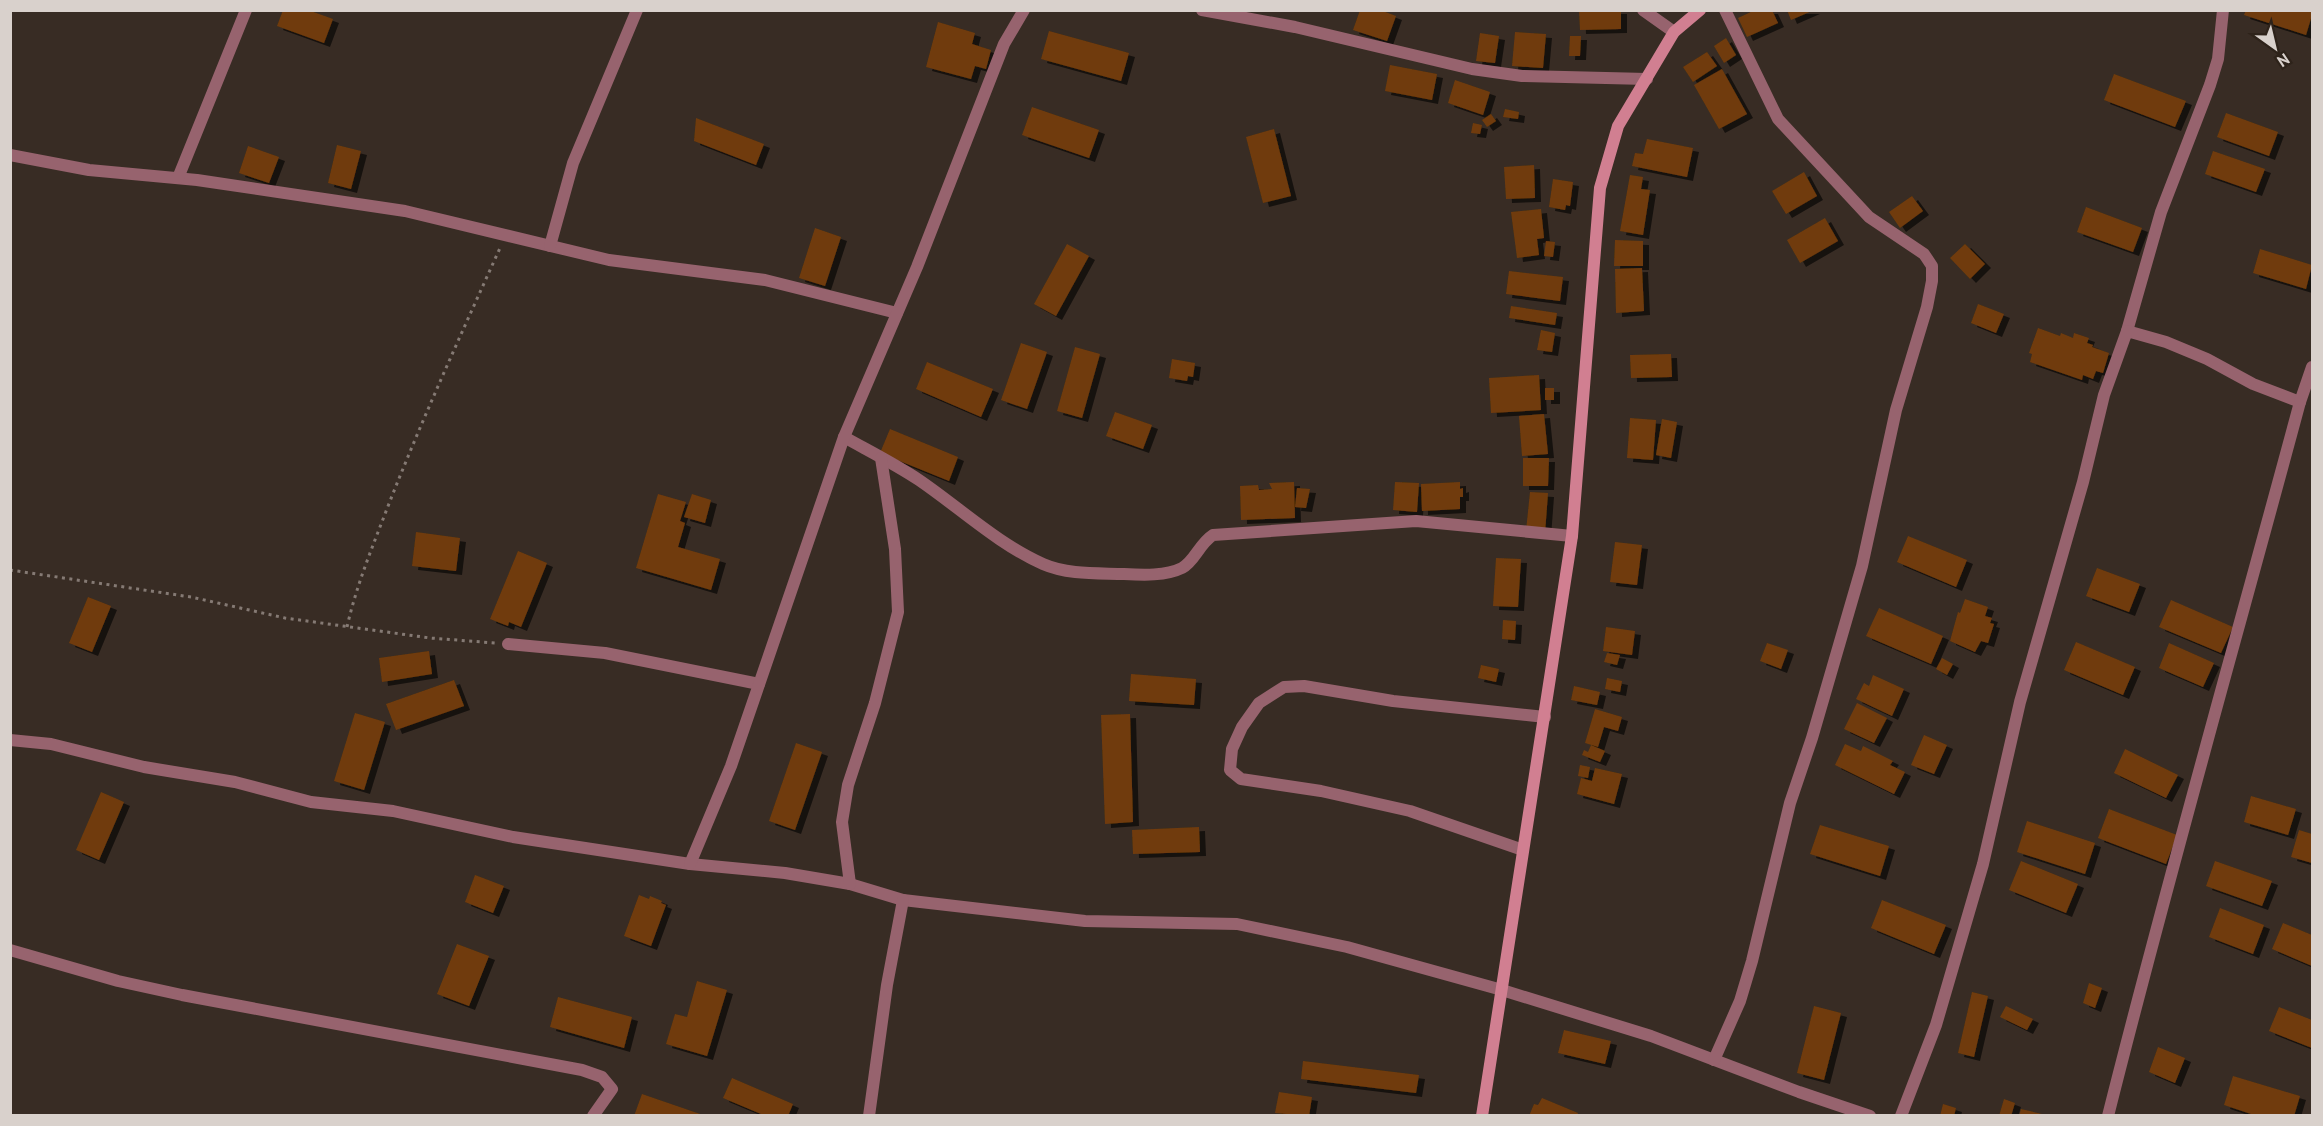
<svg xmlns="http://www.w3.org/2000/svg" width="2323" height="1126" font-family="'PT Sans',sans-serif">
  <defs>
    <filter id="shadow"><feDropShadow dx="6" dy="4" stdDeviation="0" flood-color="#0009"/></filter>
  </defs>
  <rect width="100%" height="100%" fill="#382c24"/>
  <g fill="#6f3b0a" filter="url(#shadow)">
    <polygon points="283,10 308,10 333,19 324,43 277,26"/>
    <polygon points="1360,10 1380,10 1396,16 1387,41 1353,30"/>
    <polygon points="1579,10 1621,10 1621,29 1580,30"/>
    <polygon points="1755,10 1772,10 1778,23 1747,37 1738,18"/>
    <polygon points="1787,10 1814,10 1791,20"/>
    <polygon points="2246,10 2312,10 2312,15 2306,35 2244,15"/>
    <polygon points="938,22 975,33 972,44 991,50 986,69 975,66 971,79 926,67"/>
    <polygon points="1049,31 1129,53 1121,81 1041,59"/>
    <polygon points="1515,32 1546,34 1543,68 1512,66"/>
    <polygon points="1480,33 1499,36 1495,63 1476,61"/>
    <polygon points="1570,36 1581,36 1580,56 1569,56"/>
    <polygon points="1726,38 1736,55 1724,63 1714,46"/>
    <polygon points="1707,52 1717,66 1693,82 1683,67"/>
    <polygon points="1390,65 1437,74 1432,100 1385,91"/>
    <polygon points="1722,69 1747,114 1719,129 1694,85"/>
    <polygon points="2114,74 2186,101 2175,127 2104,100"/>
    <polygon points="1455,80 1490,92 1483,115 1448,103"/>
    <polygon points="1032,107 1099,130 1089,158 1022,135"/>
    <polygon points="1505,109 1519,112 1518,119 1503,117"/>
    <polygon points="2226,113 2278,132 2269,156 2217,137"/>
    <polygon points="1491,114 1496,121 1487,127 1482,120"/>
    <polygon points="696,118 764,144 756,165 694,141"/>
    <polygon points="1473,123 1482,125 1480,134 1471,133"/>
    <polygon points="1274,129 1291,196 1263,203 1246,137"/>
    <polygon points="1647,139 1693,148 1687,177 1632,166 1635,153 1643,154"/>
    <polygon points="337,145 361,151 351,189 328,183"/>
    <polygon points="248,146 279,157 269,183 239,173"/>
    <polygon points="2213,151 2265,169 2256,192 2205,174"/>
    <polygon points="1534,165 1535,198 1506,199 1504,167"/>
    <polygon points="1804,172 1817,196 1786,214 1772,191"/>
    <polygon points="1630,175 1643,177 1641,189 1650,190 1643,235 1620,231"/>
    <polygon points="1553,179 1573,182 1570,206 1566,205 1565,210 1549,207"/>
    <polygon points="1912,196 1923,211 1900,228 1889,212"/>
    <polygon points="2086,207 2142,228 2133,252 2077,232"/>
    <polygon points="1541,209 1544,238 1537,239 1539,255 1517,258 1511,212"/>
    <polygon points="1825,218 1838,241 1800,263 1787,240"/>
    <polygon points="815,228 841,237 825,286 799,278"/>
    <polygon points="1615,240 1643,241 1643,266 1614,266"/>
    <polygon points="1546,241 1555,242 1553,257 1544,256"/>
    <polygon points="1067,244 1089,256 1056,316 1034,304"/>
    <polygon points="1965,244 1985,264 1970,279 1950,258"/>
    <polygon points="2260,249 2312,265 2306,289 2253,273"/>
    <polygon points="1642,268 1644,311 1616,313 1615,269"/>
    <polygon points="1509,271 1563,277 1560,301 1506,294"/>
    <polygon points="1978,304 2004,314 1996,333 1971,323"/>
    <polygon points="1511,306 1557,313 1555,325 1509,318"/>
    <polygon points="2038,328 2060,336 2061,333 2073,338 2074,333 2089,338 2087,343 2093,345 2092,347 2109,353 2103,373 2096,371 2093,379 2083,375 2082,380 2030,362 2032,354 2029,353"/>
    <polygon points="1541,330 1555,333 1552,352 1537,350"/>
    <polygon points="1021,343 1047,352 1027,409 1001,400"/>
    <polygon points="1075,347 1100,354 1082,418 1057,411"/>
    <polygon points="1671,354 1672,377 1631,378 1630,355"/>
    <polygon points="1172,359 1195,363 1193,377 1188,376 1187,381 1169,378"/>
    <polygon points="927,362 993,389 981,417 916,389"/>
    <polygon points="1539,375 1541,410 1491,413 1489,378"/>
    <rect x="1545" y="388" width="9" height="12"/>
    <polygon points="1115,412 1152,425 1143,449 1106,436"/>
    <polygon points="1544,414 1548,454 1522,456 1519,416"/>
    <polygon points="1630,418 1656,420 1653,460 1627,458"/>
    <polygon points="1662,419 1677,422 1671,458 1656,455"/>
    <polygon points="890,429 958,457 949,481 880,453"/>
    <polygon points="1523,458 1549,458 1548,486 1523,486"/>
    <polygon points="1294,482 1295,518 1241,520 1240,486 1258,485 1259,490 1272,489 1269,483"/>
    <polygon points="1395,482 1419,483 1417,512 1393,510"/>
    <polygon points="1460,482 1460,489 1463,488 1463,497 1460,497 1460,509 1422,511 1421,484"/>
    <polygon points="1297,488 1310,489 1306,508 1295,507"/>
    <polygon points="1530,492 1548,493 1545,533 1526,531"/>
    <polygon points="658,494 686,502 680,521 685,523 678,547 720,559 711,590 636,568"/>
    <polygon points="692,494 711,500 705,523 684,517"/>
    <polygon points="416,532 460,538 456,571 412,566"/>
    <polygon points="1908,536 1967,560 1956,587 1897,562"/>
    <polygon points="1615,542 1642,545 1637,585 1610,582"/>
    <polygon points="518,551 547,563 521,627 509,622 508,626 490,619"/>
    <polygon points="1496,558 1521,559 1518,607 1493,606"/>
    <polygon points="2097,568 2140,584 2129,612 2086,596"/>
    <polygon points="88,597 111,606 92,652 69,643"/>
    <polygon points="1965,599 1988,607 1985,616 1992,618 1990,623 1994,624 1988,643 1981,641 1975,652 1950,641 1958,612 1960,613"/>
    <polygon points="2171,600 2233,627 2221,653 2159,627"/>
    <polygon points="1879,608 1943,636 1931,664 1866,636"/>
    <polygon points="1503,620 1516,621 1515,640 1502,639"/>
    <polygon points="1606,627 1635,631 1632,655 1603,651"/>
    <polygon points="2076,642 2135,667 2123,695 2064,670"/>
    <polygon points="1767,643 1788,650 1781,669 1760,661"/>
    <polygon points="2169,643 2214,663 2203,687 2159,668"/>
    <polygon points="429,651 432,674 382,682 379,658"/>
    <polygon points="1607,653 1620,655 1617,665 1604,662"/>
    <polygon points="1942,658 1953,664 1947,675 1936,669"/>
    <polygon points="1481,665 1499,669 1496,682 1478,678"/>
    <polygon points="1131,674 1196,679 1194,705 1129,701"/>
    <polygon points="1873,675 1904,689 1892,716 1856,699 1864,683 1869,686"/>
    <polygon points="1607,678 1622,681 1620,692 1605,689"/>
    <polygon points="454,680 464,706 396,730 386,704"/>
    <polygon points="1574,686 1600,692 1597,705 1571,700"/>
    <polygon points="1857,703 1887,718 1874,743 1844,729"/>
    <polygon points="1595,709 1622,717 1618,731 1604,727 1598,747 1585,743"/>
    <polygon points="355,713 385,722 364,790 334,781"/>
    <polygon points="1130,714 1133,822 1105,824 1101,715"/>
    <polygon points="1924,735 1947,745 1934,774 1911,765"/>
    <polygon points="796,743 822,752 795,830 769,821"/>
    <polygon points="1845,744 1861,751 1863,746 1893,761 1890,765 1905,772 1894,794 1835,765"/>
    <polygon points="1591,745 1605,751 1600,762 1582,755 1584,750 1588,752"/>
    <polygon points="2125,749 2178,775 2166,798 2114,773"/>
    <polygon points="1580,765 1590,767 1588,778 1578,776"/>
    <polygon points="1595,768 1622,774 1614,804 1577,794 1581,778 1592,781"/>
    <polygon points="101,792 124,802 99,860 76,850"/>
    <polygon points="2251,796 2296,809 2288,835 2244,822"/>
    <polygon points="2109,809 2177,835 2166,864 2098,838"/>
    <polygon points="2027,821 2095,843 2085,874 2017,852"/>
    <polygon points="1820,825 1889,846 1880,876 1810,854"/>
    <polygon points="1199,827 1200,852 1133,854 1132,830"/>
    <polygon points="2299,830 2312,834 2312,863 2291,857"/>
    <polygon points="2021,861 2078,884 2066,913 2009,890"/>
    <polygon points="2215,861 2272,881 2262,906 2206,886"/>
    <polygon points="475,875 504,886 493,913 465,902"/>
    <polygon points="639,895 649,899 650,896 662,901 661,903 666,905 651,946 624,936"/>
    <polygon points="1882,900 1946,925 1934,954 1871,928"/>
    <polygon points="2220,908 2264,925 2253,954 2209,937"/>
    <polygon points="2283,923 2312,935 2312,966 2272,949"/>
    <polygon points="457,944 489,956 469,1006 437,994"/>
    <polygon points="697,981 727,990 707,1056 666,1044 675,1014 687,1017"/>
    <polygon points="2089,983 2102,988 2095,1008 2083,1003"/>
    <polygon points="1972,992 1988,996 1974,1057 1958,1053"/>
    <polygon points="558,997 632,1017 624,1048 550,1027"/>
    <polygon points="1814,1006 1841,1013 1824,1080 1797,1073"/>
    <polygon points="2006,1006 2033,1019 2027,1030 2000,1017"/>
    <polygon points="2279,1007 2312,1020 2312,1048 2269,1031"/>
    <polygon points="1564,1030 1611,1041 1605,1064 1558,1053"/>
    <polygon points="2158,1047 2185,1058 2175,1083 2149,1072"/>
    <polygon points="1303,1061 1419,1075 1416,1093 1301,1079"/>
    <polygon points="2233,1076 2300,1096 2294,1116 2257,1116 2224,1105"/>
    <polygon points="732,1078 793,1104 788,1116 766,1116 723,1098"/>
    <polygon points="1279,1092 1312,1097 1309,1116 1275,1113"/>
    <polygon points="642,1094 703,1115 703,1116 634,1116"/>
    <polygon points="1542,1098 1578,1113 1577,1116 1529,1116 1534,1104 1538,1105"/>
    <polygon points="2004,1099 2015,1103 2011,1116 1999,1116"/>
    <polygon points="1943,1104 1956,1108 1954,1116 1940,1116"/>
    <polygon points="2021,1109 2046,1115 2046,1116 2019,1116"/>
  </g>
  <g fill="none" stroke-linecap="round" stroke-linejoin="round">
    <g stroke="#857a74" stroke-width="3" stroke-dasharray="3 4.5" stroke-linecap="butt">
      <polyline points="10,570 191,597 285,618 430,638 495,643"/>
      <path d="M 347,627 C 357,583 374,543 390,501 C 424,415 462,332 500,248"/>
    </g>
    <g stroke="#97636e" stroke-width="12">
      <polyline points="1202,10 1295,27 1472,69 1522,76 1647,79"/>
      <polyline points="1643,10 1674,32"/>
      <polyline points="10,155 89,170 197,180 405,211 609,260 765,280 897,313"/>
      <polyline points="178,178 246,10"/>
      <polyline points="550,246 573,163 637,10"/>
      <polyline points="2127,331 2161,212 2210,85 2218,59 2223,10"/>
      <path d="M 844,437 C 869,451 895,464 919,480 C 960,508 998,544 1043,564 C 1068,575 1098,573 1124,574 C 1143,575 1166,576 1182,568 C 1195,561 1199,544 1213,535 L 1416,521 L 1572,536"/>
      <polyline points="508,644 605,653 759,684"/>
      <polyline points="10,740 51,744 144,767 235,782 311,802 393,811 513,837 690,864 785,873 850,884 903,900 1085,921 1237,924 1347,947 1502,990 1651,1036 1799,1092 1870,1116"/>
      <polyline points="1523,850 1410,811 1321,791 1241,779 1230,770 1232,749 1242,727 1259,703 1284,687 1304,686 1393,701 1545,717"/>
      <polyline points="690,864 731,766 844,437 917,267 1004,44 1024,10"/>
      <polyline points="850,884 842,822 848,785 875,703 898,612 895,549 881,458"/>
      <polyline points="10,950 118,981 182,995 582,1070 602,1077 612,1089 593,1116"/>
      <polyline points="1714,1060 1740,1001 1752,961 1790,803 1812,738 1862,566 1896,410 1927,307 1932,281 1932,266 1924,254 1869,217 1778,119 1725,10"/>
      <polyline points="869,1116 887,985 903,900"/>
      <polyline points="1901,1116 1936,1025 1983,864 2020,702 2083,482 2104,395 2127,331 2166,342 2207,359 2253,384 2300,402"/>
      <path d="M 2108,1116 C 2168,877 2236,640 2300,402 L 2312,367"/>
    </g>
    <polyline stroke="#d17f91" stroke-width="12" points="1482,1116 1572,536 1600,188 1618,126 1674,32 1700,10"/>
  </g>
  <rect width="2323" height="1126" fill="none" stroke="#d9d1cc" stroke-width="24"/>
  <g transform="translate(2275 48) rotate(146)" stroke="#2e231a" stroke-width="4.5" paint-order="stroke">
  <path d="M0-4.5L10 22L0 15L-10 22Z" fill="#d9d1cc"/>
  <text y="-9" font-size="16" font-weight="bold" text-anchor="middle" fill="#d9d1cc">N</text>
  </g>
</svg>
